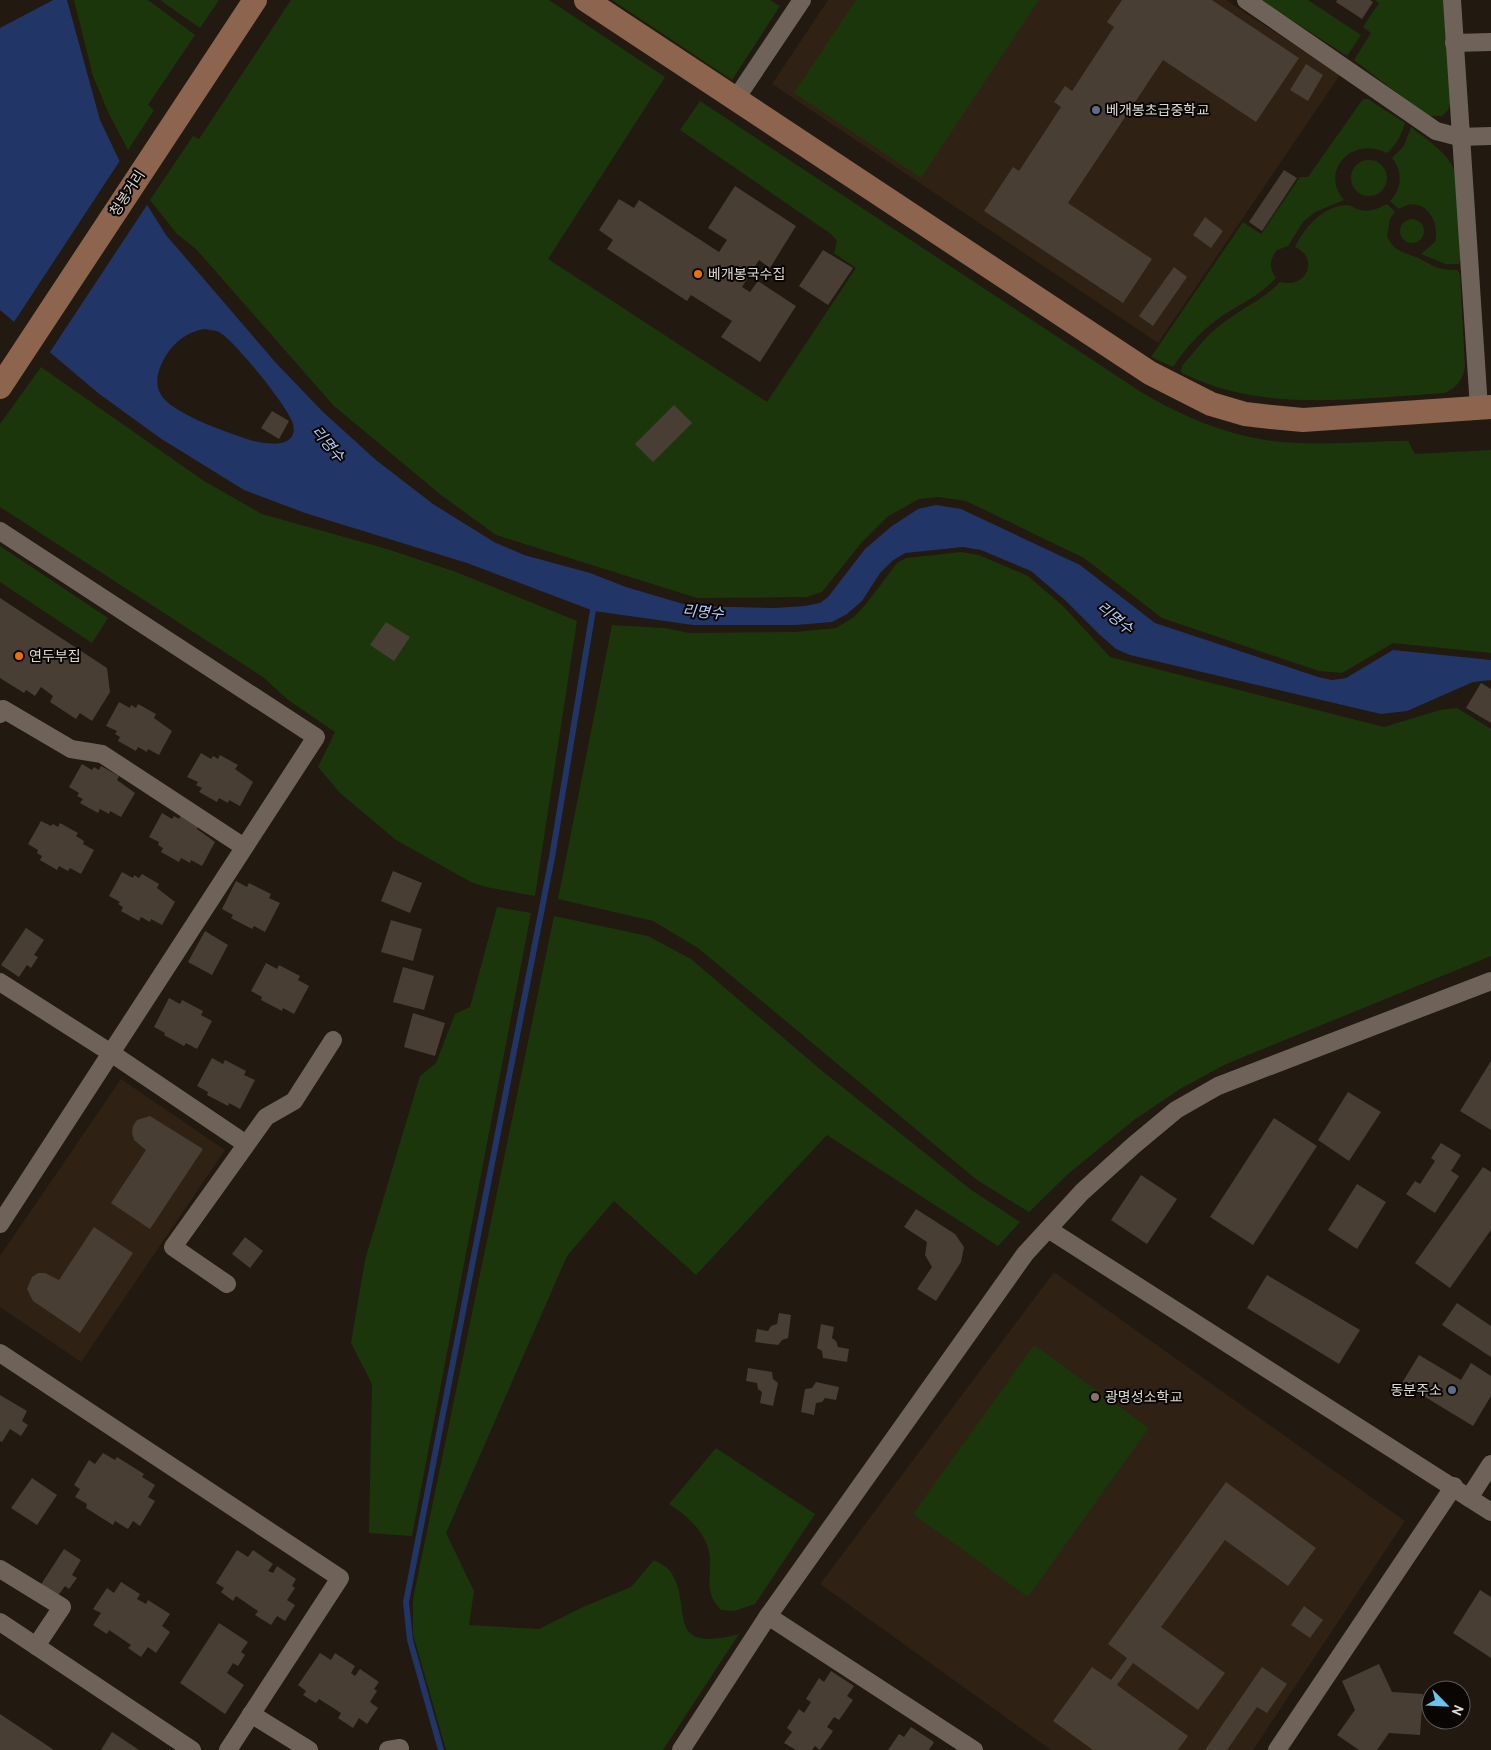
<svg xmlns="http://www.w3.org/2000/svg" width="1491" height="1750" font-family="Overpass,'Noto Sans KR',sans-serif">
  <rect width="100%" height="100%" fill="#221910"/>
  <g fill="#2f2113">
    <polygon points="828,0 1226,0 1340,75 1158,343 772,84"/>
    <polygon points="121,1079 225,1150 81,1362 0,1307 0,1256"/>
    <polygon points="1054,1272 1405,1521 1253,1750 1051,1750 820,1584"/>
  </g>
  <g fill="#1c360c">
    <polygon points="74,0 148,0 195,35 148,105 154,110 128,150 108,112 93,76"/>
    <polygon points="160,0 219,0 200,28"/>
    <path d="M 291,0 L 549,0 L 665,77 L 548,259 L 767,402 L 856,268 L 834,253 L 837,241 L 831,234 L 680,130 L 700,101 L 1141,392 C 1180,415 1221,433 1265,440 C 1309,447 1363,441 1408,441 L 1415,454 L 1491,450 L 1491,653 L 1393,643 L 1342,673 L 1319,671 L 1162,618 L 1084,558 L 966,501 L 939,497 L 919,499 L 887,517 L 862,542 L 822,592 L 806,597 L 697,598 L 496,535 L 441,495 L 334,406 L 196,249 L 177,234 L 150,200 L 193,136 L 199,139 Z"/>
    <polygon points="612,0 770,0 780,6 732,80"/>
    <polygon points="856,0 1039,0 921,178 794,93"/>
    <polygon points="1261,0 1308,0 1361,35 1347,56"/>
    <polygon points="1375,0 1443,0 1451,100 1448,110 1442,116 1430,116 1418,109 1354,60 1371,33 1363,27 1379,3"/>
    <path d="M 1363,99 L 1368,99 L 1405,123 C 1401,136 1397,144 1387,153 C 1352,135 1319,171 1344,200 L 1315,212 L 1303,222 L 1288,246 L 1277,250 C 1269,260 1269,268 1276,278 C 1255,300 1240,303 1218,319 C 1201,331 1185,349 1173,367 L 1151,357 L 1243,222 L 1261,234 L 1300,177 L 1308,177 Z"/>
    <path d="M 1411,127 C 1428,141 1449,153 1456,174 L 1461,257 L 1459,264 L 1446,264 L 1421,254 L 1435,242 C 1441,220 1422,193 1399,209 L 1390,201 C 1402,189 1403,171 1392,158 L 1404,146 Z"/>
    <circle cx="1369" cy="178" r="18"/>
    <path d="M 1387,204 L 1395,212 L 1390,219 L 1387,236 C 1393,250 1400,251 1413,256 C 1432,263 1432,270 1457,270 L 1460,274 L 1465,367 C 1462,381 1457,387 1445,393 C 1356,398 1265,414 1182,373 L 1181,370 L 1182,366 C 1195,351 1206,335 1223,323 C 1242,308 1263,300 1280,282 C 1307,289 1320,258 1295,247 C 1304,228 1323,206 1347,205 C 1351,205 1354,208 1357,209 C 1368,213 1377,209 1387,204 Z"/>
    <circle cx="1412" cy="231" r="12"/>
    <polygon points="41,367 204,481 262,514 387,549 456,572 577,621 535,896 486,887 471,882 396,840 340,793 318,767 335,732 287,699 263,677 0,507 0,424"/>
    <polygon points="0,546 108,618 92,643 0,582"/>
    <polygon points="961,552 979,555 1028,576 1063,606 1110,657 1384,727 1440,710 1457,708 1491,729 1491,956 1226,1064 1180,1089 1134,1120 1068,1174 1029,1212 977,1180 698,948 653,921 558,899 612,625 665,628 689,633 796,632 836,628 854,617 866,604 897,563 906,558"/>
    <polygon points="497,907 531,913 412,1536 369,1533 372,1384 351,1343 365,1260 420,1076 436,1063 455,1014 470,1007"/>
    <path d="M 554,916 L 648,936 L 691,959 L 821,1070 L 970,1189 L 1020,1222 L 998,1246 L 827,1135 L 696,1275 L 614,1201 L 567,1256 L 446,1533 L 474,1591 L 469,1625 L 539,1629 L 583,1607 L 631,1587 L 654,1560 C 659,1563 666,1566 670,1571 C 695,1607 661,1654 739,1634 L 663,1750 L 446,1750 L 413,1634 L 413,1599 Z"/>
    <polygon points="1034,1345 1149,1428 1028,1597 913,1514"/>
    <path d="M 716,1448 L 815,1514 L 755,1604 L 734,1611 L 721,1610 C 704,1592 711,1581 710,1559 C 709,1535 688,1516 669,1504 Z"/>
  </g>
  <path fill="#213667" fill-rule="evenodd" d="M 53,0 L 67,0 L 100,120 L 119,160 L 166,235 L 276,363 L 323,412 L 376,460 L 433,504 L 494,542 L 524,555 L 590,573 L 626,587 L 690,606 L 775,608 L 805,606 L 820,603 L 828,597 L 865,549 L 892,526 L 918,509 L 936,505 L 961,509 L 1080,565 L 1155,623 L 1318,677 L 1332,680 L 1346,678 L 1393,650 L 1491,660 L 1491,680 L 1473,682 L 1407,711 L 1381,714 L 1130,655 L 1116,649 L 1099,634 L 1065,600 L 1031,571 L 981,550 L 963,547 L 905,553 L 892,561 L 880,573 L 862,601 L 847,614 L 832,622 L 796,625 L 693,625 L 594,611 L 467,563 L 305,513 L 244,490 L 160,438 L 98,393 L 0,310 L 0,28 ZM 204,329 C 208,330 215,330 219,332 C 234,340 289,408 293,424 C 299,450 263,444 250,440 C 229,433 169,413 160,393 C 154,381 159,368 165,357 C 174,342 187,332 204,329 Z"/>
  <polygon fill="#221910" points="121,159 149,202 48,355 12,325"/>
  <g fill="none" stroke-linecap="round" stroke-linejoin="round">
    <polyline stroke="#213667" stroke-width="6" points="441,1750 410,1640 406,1602 552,857 594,604"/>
  </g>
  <g fill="#483e34">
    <polygon points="1122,0 1212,0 1299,58 1256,122 1163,60 1068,203 1152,259 1123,303 984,211 1013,167 1019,171 1061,107 1054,102 1065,86 1072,91 1114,27 1107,22"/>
    <polygon points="1337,0 1370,0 1373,2 1362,19 1336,2"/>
    <polygon points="1306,64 1323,75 1308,101 1290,90"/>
    <polygon points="1284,170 1297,178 1262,231 1249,222"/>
    <polygon points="735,186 796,226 770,268 759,260 742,287 750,292 758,281 796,306 760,362 721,337 732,321 691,295 687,301 607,249 613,240 599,230 619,199 634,208 639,200 719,252 727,240 708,228"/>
    <polygon points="1205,217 1223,231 1211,248 1193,235"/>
    <polygon points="823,250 853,268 828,305 799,286"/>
    <polygon points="1174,267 1187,277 1153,326 1139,316"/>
    <polygon points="674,405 692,423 653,462 635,444"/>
    <polygon points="272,411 289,421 279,439 261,428"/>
    <polygon points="0,598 107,668 110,692 92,721 80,713 76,719 50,702 53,696 41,687 35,696 26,690 24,693 0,678"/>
    <polygon points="386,622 410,637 394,661 370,645"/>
    <polygon points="1481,683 1491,689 1491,723 1466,708"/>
    <polygon points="119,702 130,708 131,705 136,708 138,704 156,714 154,718 172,731 159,755 148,749 147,752 138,747 136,751 118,741 120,737 115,734 117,731 106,726"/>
    <polygon points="201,753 211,759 213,756 218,759 220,755 238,765 235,769 253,782 240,806 229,800 228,803 219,798 217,802 199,792 202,788 196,785 198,782 187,777"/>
    <polygon points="82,764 92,770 94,767 99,770 101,766 119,776 117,780 135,793 121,817 110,811 109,814 100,809 98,813 80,803 83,799 77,796 79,793 69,787"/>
    <polygon points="162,813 172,819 174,816 179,819 181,815 199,825 197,829 215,842 202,866 191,860 190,863 181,858 179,862 161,852 163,848 158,845 159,842 149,837"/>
    <polygon points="41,821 51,826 53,824 58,827 60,823 78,833 76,836 84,841 83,844 94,850 81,874 70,868 68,871 59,866 57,870 40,860 42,856 37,853 38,850 28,844"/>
    <polygon points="393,871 422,883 410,913 381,901"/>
    <polygon points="122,872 133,878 134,875 139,878 142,874 159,884 157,888 175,902 162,925 151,919 150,922 141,917 139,921 121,911 123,907 118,904 120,902 109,896"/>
    <polygon points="236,881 247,887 249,883 271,894 269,898 280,903 265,932 254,926 252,929 231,918 233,915 222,909"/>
    <polygon points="391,920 422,929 413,961 381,952"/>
    <polygon points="26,928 44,940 34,955 38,957 31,968 27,965 19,977 1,965"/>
    <polygon points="205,931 228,945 212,975 188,962"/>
    <polygon points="266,963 277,969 279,965 300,976 298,980 309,986 294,1014 283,1008 282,1011 261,1000 262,997 251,991"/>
    <polygon points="403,967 434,976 424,1010 393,1002"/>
    <polygon points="169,998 180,1004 182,1000 203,1011 201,1015 212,1021 197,1049 186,1043 184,1046 164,1035 165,1033 154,1027"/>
    <polygon points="413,1013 445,1023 435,1056 404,1047"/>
    <polygon points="212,1058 223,1064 225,1060 246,1071 244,1075 255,1080 240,1109 229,1103 228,1106 207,1095 208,1092 197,1086"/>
    <polygon points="1491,1061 1491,1130 1460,1111"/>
    <polygon points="1348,1092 1381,1112 1349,1161 1318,1140"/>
    <polygon points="150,1116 203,1149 150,1229 111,1203 146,1150 134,1140 132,1133 133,1126 137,1120"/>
    <polygon points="1274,1118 1317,1146 1253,1245 1210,1217"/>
    <polygon points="1441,1143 1461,1155 1451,1171 1459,1176 1435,1213 1406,1194 1415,1181 1420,1184 1435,1161 1431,1158"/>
    <polygon points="1483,1167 1491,1172 1491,1230 1450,1288 1415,1263"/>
    <polygon points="1141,1175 1177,1199 1147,1244 1111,1220"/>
    <polygon points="1357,1184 1386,1202 1357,1249 1328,1230"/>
    <polygon points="916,1209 955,1234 964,1247 961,1262 936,1301 917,1289 932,1267 925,1255 927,1242 904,1227"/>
    <polygon points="94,1227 133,1253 80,1333 33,1301 27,1289 32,1277 38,1273 45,1273 59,1280"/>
    <polygon points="245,1237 263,1251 250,1268 232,1254"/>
    <polygon points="1267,1275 1360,1330 1339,1364 1247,1308"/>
    <polygon points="1457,1303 1491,1326 1491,1357 1442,1325"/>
    <polygon points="779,1313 791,1315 788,1338 782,1340 778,1345 755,1342 757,1329 768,1331 771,1326 777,1324"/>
    <polygon points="821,1324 834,1327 832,1338 836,1341 838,1347 849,1349 847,1362 823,1358 822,1351 817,1348"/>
    <polygon points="1419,1355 1461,1380 1471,1363 1491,1376 1491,1396 1473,1426 1402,1383"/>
    <polygon points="748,1368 772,1372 773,1379 778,1383 773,1406 760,1403 762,1392 758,1389 757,1383 746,1381"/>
    <polygon points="816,1382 839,1387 836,1400 825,1398 822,1402 816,1403 814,1415 801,1412 805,1389 812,1388"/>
    <polygon points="0,1395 27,1411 22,1421 28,1425 21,1436 10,1429 2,1442 0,1441"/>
    <polygon points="103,1453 115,1460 117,1457 144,1474 142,1477 155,1485 148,1497 155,1501 140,1526 133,1521 128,1529 115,1521 113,1525 86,1508 87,1504 75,1497 80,1489 74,1485 89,1460 95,1464"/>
    <polygon points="32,1478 57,1495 37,1525 11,1508"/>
    <polygon points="1226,1482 1316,1548 1288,1586 1225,1540 1161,1627 1225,1673 1198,1710 1133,1663 1117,1685 1188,1736 1178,1750 1093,1750 1053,1721 1092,1667 1111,1680 1127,1658 1108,1644"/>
    <polygon points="64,1549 81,1560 72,1575 77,1578 69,1589 65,1586 57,1597 40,1586"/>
    <polygon points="237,1550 248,1557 253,1550 273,1564 268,1571 273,1573 277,1566 296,1579 292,1586 295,1588 287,1600 295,1605 285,1621 277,1616 271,1625 255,1615 258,1611 236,1596 233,1601 221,1592 224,1588 216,1583"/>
    <polygon points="121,1582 140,1594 137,1599 146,1604 148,1600 170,1614 162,1626 170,1632 156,1653 148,1647 141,1657 128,1648 131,1645 109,1630 107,1634 93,1625 101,1613 93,1609 107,1588 114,1593"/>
    <polygon points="1480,1590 1491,1597 1491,1658 1453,1633"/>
    <polygon points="1304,1606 1323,1620 1310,1638 1291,1625"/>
    <polygon points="219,1623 248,1642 241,1652 245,1655 238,1666 233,1663 227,1673 244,1685 225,1714 180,1683"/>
    <polygon points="320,1653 331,1660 335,1653 355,1666 351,1673 355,1676 360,1669 379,1682 374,1689 377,1691 370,1702 378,1708 367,1724 359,1718 353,1728 338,1718 341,1713 319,1699 316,1703 303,1695 306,1691 298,1685"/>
    <polygon points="1379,1664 1392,1692 1423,1694 1420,1735 1389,1733 1377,1750 1359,1750 1337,1735 1355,1710 1342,1681"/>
    <polygon points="1262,1667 1287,1684 1267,1713 1257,1707 1227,1750 1205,1750"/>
    <polygon points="831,1671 854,1686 847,1696 853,1700 839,1720 834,1717 827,1727 833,1731 820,1750 815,1746 812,1750 796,1750 784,1743 792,1732 787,1728 799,1709 804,1713 811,1702 806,1699 819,1678 824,1682"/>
    <polygon points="0,1714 54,1750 0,1750"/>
    <polygon points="911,1727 934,1742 929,1750 888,1750 899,1734 904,1737"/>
    <polygon points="112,1732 139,1750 101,1750"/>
  </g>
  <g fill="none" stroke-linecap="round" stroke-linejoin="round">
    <g stroke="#6f6359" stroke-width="18">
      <polyline points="1246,0 1436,131 1459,137 1491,136"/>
      <polyline points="1452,0 1479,408"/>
      <polyline points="1454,43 1491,42"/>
      <polyline points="735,100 802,0"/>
      <polyline points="0,531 316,737 0,1224"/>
      <polyline points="0,714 3,709 71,749 102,754 244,847"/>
      <polyline points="0,982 111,1053 246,1144"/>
      <polyline points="1048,1229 1491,1512"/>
      <polyline points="227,1284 173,1247 266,1117 294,1101 333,1040"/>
      <polyline points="0,1353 340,1578 228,1750"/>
      <polyline points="1469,1498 1491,1464"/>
      <polyline points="0,1569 62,1607 36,1646"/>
      <polyline points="768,1616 974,1750"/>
      <polyline points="0,1622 192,1750"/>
      <polyline points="251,1714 309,1750"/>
      <polyline points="388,1750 400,1748"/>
      <polyline points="681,1750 768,1616 1025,1254 1082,1192 1134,1145 1176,1110 1218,1086 1491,981"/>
      <polyline points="1277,1750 1454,1486"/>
    </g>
    <g stroke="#8d644d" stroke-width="24">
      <polyline points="586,0 1150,373 1211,404 1245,414 1271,417 1303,420 1491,407"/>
      <polyline points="0,387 255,0"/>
    </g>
  </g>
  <g fill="#5c6f8a" stroke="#080503" stroke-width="2">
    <circle cx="1096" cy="110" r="5"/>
    <circle cx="1452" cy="1390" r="5"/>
  </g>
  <g fill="#e8710a" stroke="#080503" stroke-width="2">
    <circle cx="698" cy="274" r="5"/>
    <circle cx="19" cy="656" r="5"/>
  </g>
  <circle fill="#8d6e63" stroke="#080503" stroke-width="2" cx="1095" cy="1397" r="5"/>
  <g text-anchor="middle" stroke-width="4" stroke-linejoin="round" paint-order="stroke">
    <g font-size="14" fill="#dfd9d3" stroke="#080503" text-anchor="start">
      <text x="1106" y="115">베개봉초급중학교</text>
      <text x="708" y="279">베개봉국수집</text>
      <text x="29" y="661">연두부집</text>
      <text x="1442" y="1395" text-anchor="end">동분주소</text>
      <text x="1105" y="1402">광명성소학교</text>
    </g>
    <g font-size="14" fill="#dfd9d3" stroke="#080503">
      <text transform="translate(127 193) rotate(-57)" y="5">청봉거리</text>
    </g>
    <g font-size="15" font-style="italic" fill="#b3cafa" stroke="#080503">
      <text transform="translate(328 444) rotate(50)" y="5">리명수</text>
      <text transform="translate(703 612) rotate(5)" y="5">리명수</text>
      <text transform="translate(1115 618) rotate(39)" y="5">리명수</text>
    </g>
  </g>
  <g transform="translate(1446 1705) rotate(114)"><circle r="24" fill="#080503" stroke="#5e5a56"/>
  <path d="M0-4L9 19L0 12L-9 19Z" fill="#66c4ef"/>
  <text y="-8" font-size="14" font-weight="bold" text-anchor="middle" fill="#dfd9d3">N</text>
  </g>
</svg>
